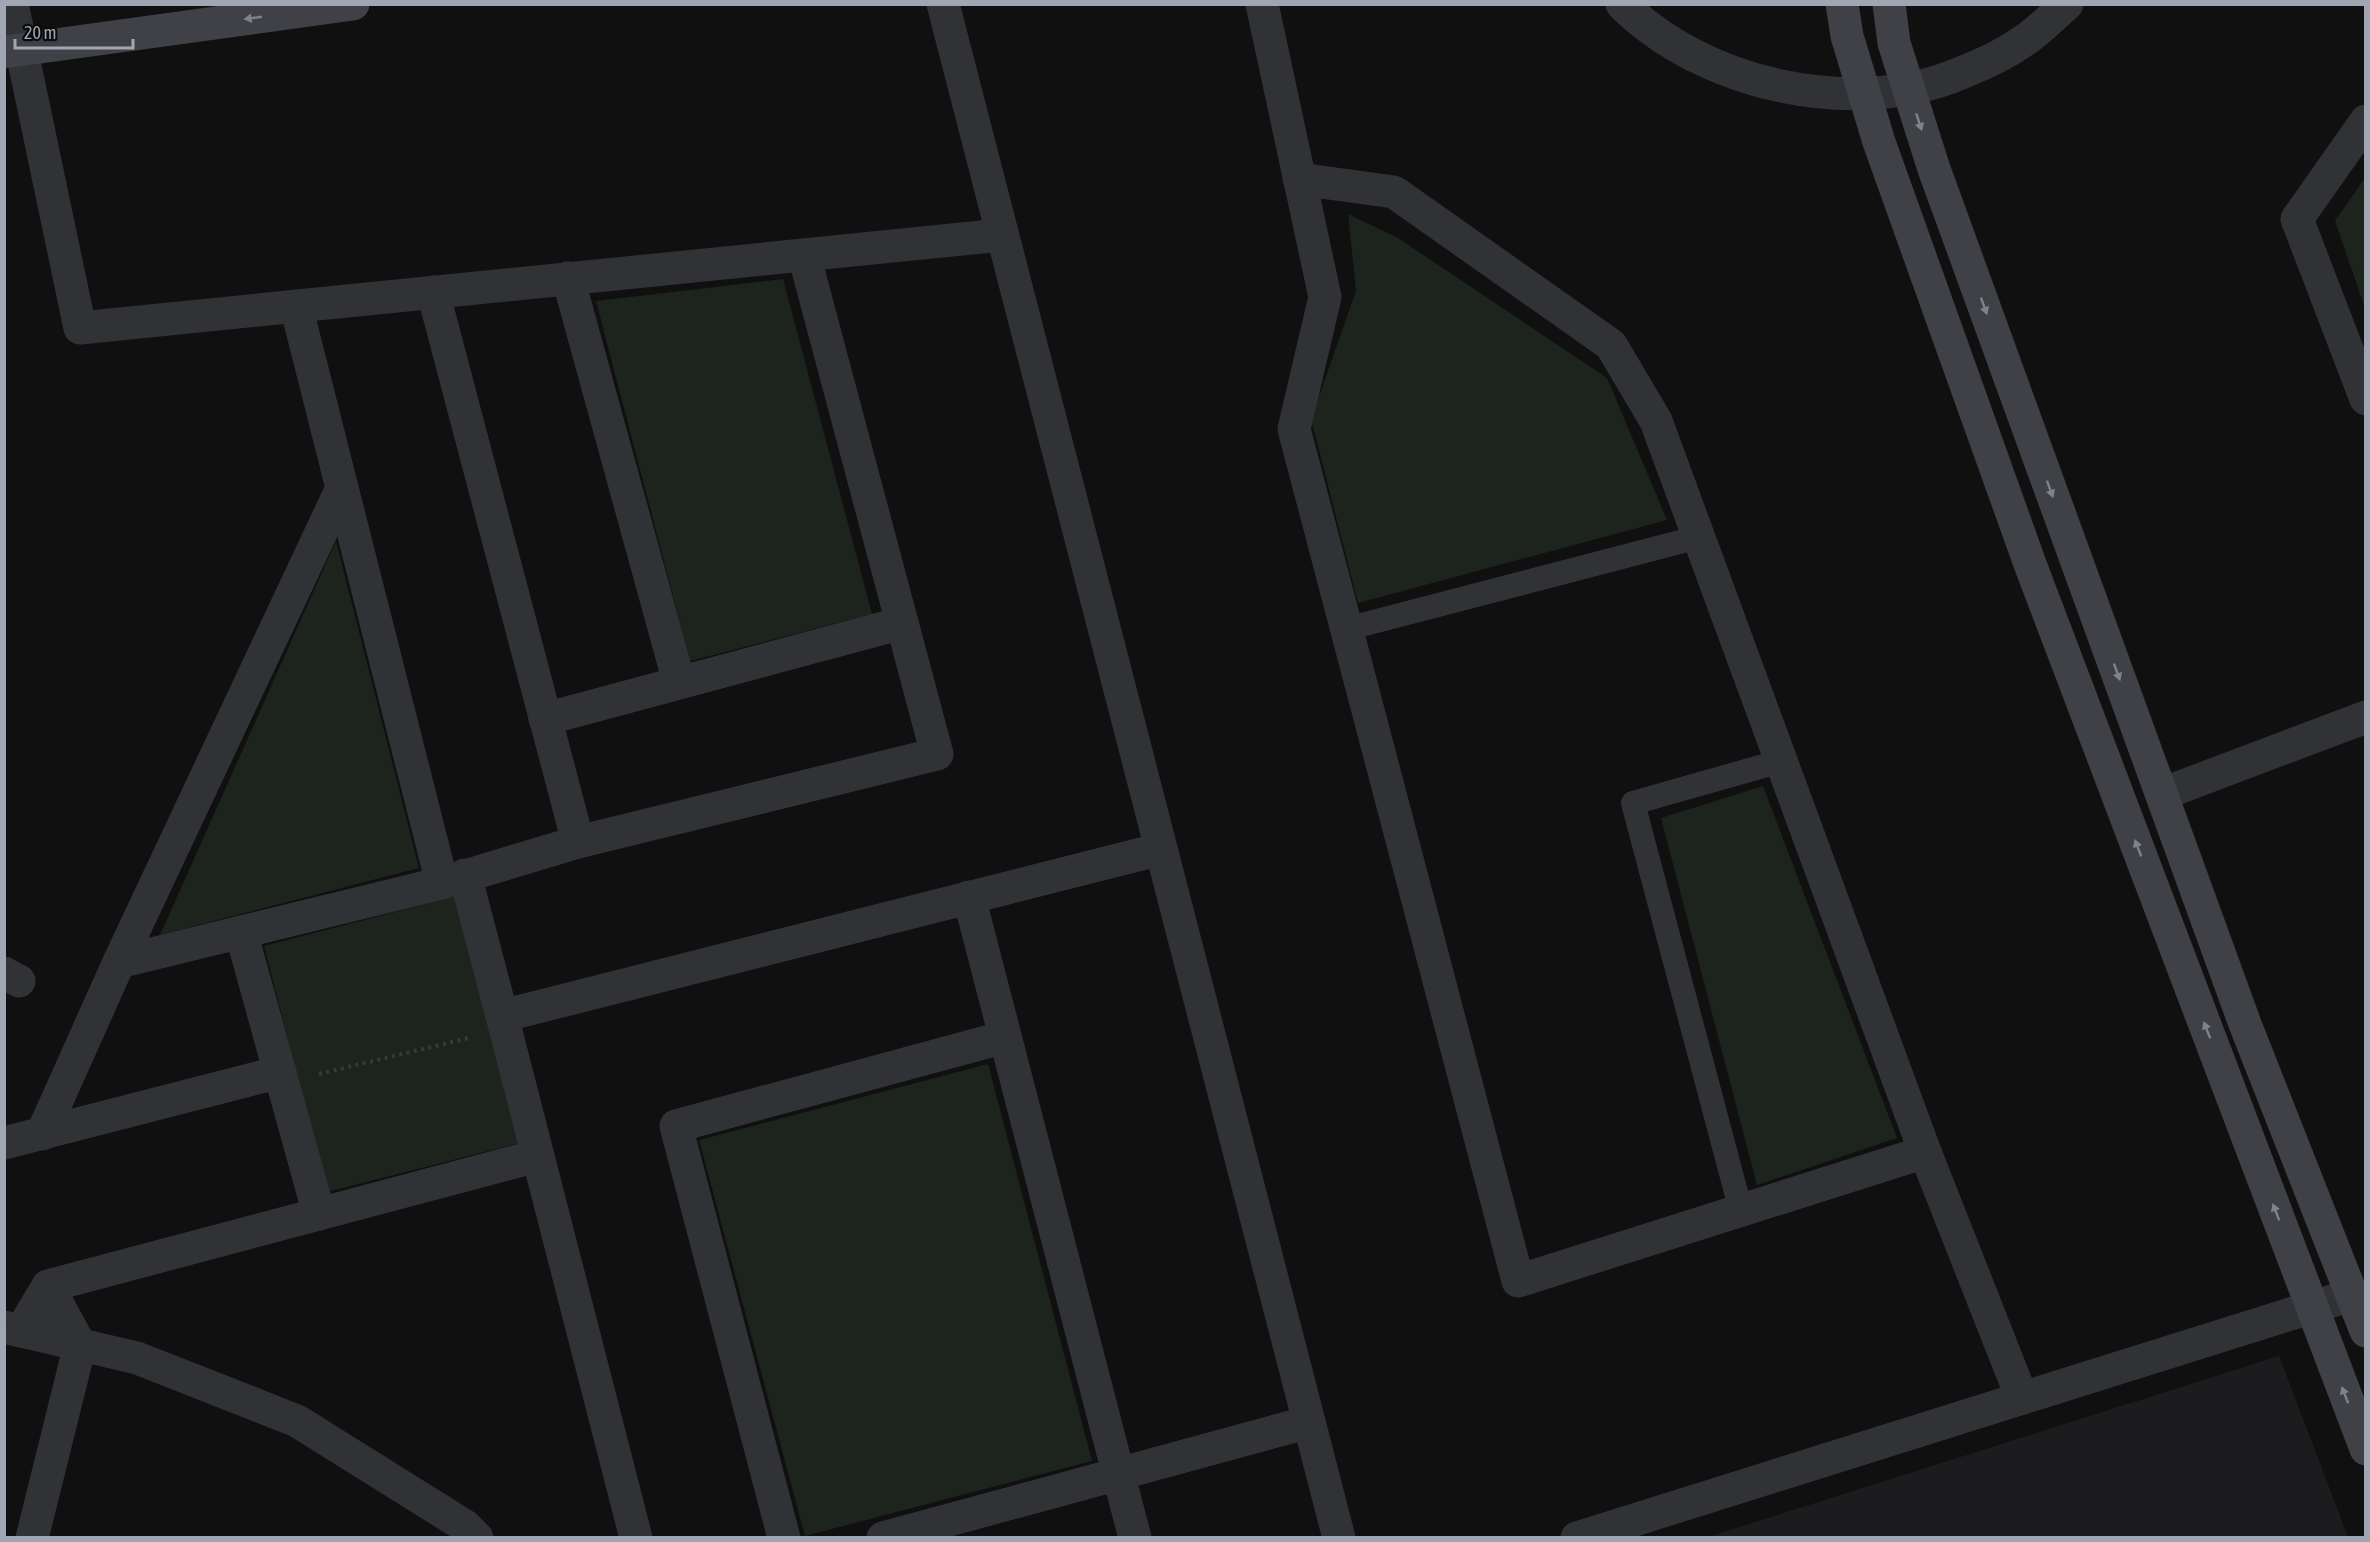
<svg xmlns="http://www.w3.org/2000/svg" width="2370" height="1542" font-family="'Asap Condensed',sans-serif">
  <rect width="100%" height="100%" fill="#101011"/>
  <polygon fill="#1c1c1e" points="2279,1356 2348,1537 1708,1537"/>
  <g fill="#1c241d">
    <polygon points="2365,178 2365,308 2335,221"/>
    <polygon points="1348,214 1398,238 1607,378 1667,520 1358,603 1311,419 1356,291"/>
    <polygon points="783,279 872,614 690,661 596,301"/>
    <polygon points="336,541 419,868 160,935"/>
    <polygon points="1763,786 1897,1138 1757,1185 1661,818"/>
    <polygon points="457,896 520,1143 327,1192 264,946"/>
    <polygon points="988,1064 1092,1461 805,1536 699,1140"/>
  </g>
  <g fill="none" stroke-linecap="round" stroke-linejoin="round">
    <polyline stroke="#37393d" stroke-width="4" stroke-dasharray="3 4.5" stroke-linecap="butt" points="319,1074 469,1038"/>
    <g stroke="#313236" stroke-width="24">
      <polyline points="1346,629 1699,537"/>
      <polyline points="1741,1211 1633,803 1781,761"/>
    </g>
    <g stroke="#313236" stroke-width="33">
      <polyline points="12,4 80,328 1002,235"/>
      <polyline points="943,4 1339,1538"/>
      <polyline points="1262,4 1325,297 1294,429 1518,1281 1925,1152"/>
      <path d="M 1622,4 C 1703,85 1854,119 1961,73 C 1982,65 2007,53 2025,40 C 2040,30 2053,16 2067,4"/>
      <polyline points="2366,121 2297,219 2366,399"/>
      <polyline points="1299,179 1394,192 1611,345 1656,421 1925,1152 2022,1398"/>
      <polyline points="568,278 679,682"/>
      <polyline points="433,292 578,842"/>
      <polyline points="545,719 902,623"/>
      <polyline points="2162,794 2366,717"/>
      <polyline points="465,875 502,1016"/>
      <polyline points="442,883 578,842 937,754 804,255"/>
      <polyline points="969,897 1135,1538"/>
      <polyline points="241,932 319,1214"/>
      <polyline points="119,962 442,883 296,306"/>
      <polyline points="4,973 19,981"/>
      <polyline points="42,1134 119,962 342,488"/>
      <polyline points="4,1143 280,1072"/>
      <polyline points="4,1327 137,1358 297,1421 465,1526 477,1538"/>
      <polyline points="21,1331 48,1286 537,1156"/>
      <polyline points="32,1538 80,1345 48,1286"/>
      <polyline points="636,1538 502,1016 1161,849"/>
      <polyline points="784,1538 676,1126 1005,1037"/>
      <polyline points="883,1538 1309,1422"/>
      <polyline points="1577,1538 2351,1295"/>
    </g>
    <g stroke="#3f4146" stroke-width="33">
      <polyline points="1842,4 1847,36 1879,142 2030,564 2366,1449"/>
      <polyline points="1889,4 1894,43 1934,169 2245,1024 2366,1331"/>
      <polyline points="4,52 353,4"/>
    </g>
  </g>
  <defs><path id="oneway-solid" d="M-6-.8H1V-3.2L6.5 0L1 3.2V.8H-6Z" transform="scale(1.5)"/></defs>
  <g fill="#7f838c">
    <use href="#oneway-solid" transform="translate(253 18) rotate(172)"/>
    <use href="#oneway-solid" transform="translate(1919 122) rotate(72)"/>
    <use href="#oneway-solid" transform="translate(1984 306) rotate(70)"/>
    <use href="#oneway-solid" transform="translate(2050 489) rotate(70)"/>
    <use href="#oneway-solid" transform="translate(2117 672) rotate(70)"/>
    <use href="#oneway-solid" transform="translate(2138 848) rotate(-111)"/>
    <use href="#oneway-solid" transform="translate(2207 1030) rotate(-111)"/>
    <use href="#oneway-solid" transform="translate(2276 1212) rotate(-111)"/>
    <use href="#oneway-solid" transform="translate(2345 1395) rotate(-111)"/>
  </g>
  <rect width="2370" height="1542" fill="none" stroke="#a1a7b2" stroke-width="12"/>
  <path d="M15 39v9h118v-9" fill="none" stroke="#a1a7b2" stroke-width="3"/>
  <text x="24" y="39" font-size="18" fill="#a1a7b2" stroke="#0b0b0c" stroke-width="4.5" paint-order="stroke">20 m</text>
</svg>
